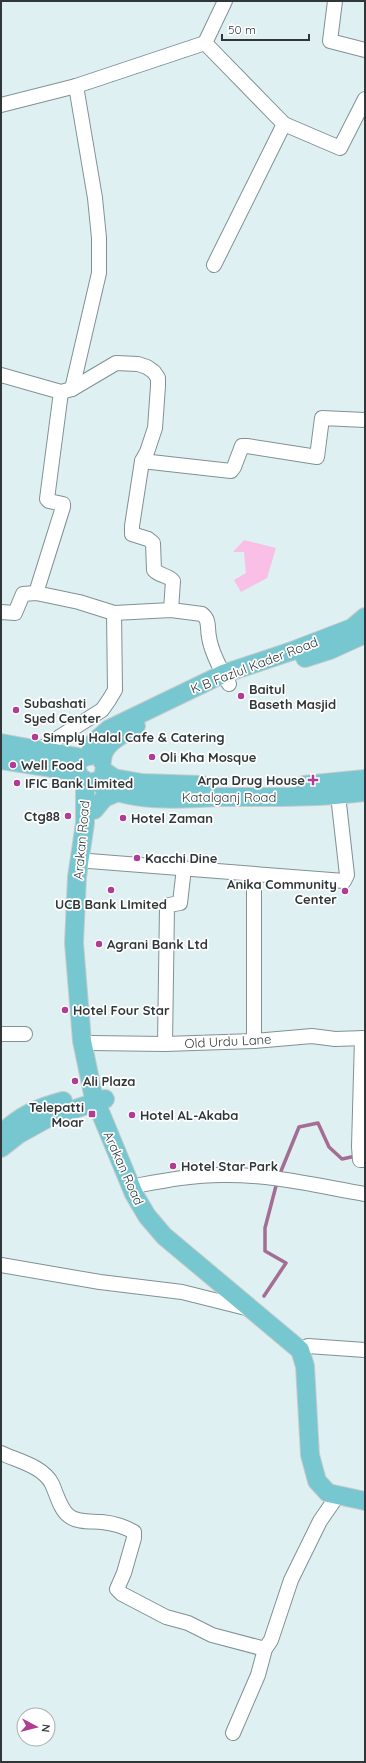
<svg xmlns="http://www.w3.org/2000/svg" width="366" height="1763" font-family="Quicksand,sans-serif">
  <rect width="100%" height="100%" fill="#def0f2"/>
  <polygon fill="#f9bfe6" points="244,540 276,548 267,578 241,592 234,580 246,573 244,552 233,552"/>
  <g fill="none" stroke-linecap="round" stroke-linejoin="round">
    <g stroke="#a46e94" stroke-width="3.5">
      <polyline points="279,1176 299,1127 318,1123 329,1147 342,1159 356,1156"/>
      <polyline points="264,1296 286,1263 265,1251 265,1228 277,1182"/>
    </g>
    <g stroke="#819193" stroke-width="16">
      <g id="minor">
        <polyline points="225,1 205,43 284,124 340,148 365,99"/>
        <polyline points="335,1 330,41 365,50"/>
        <polyline points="1,105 76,86 205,43"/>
        <polyline points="214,265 284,124"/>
        <path d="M 1,375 L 61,392 L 72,389 L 116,363 L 138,364 L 147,367 L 154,372 L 158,378 L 158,386 L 155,428 L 147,452 L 142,461 L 132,526 L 132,534 L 148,539 L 153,543 L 154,570 C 160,576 168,575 173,581 L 171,610"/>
        <polyline points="72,389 99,273 99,238 95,198 76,86"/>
        <polyline points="142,461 231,471 234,467 242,446 247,446 317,457 322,418 365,420"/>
        <polyline points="36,593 63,507 63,504 49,501 47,499 61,392"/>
        <path d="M 1,612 L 15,613 L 23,594 L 36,593 L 79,602 L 114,613 L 171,610 L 202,614 C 210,620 207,628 209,637 C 211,651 222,672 229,684"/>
        <polyline points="39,750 102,710 109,700 115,690 114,613"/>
        <polyline points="89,861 344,881 347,875 338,795"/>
        <polyline points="1,1034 25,1034"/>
        <polyline points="362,1038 359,1147 360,1160 365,1160"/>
        <polyline points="254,1041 254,874"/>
        <polyline points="90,1043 165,1044 254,1041 312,1036 335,1039 365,1038"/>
        <polyline points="165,1044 167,907 169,905 180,903 184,868"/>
        <path d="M 140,1185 C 167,1180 194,1175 222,1175 C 270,1174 318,1186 365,1194"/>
        <polyline points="1,1265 100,1282 182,1292 250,1309"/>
        <polyline points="300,1350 308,1346 365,1350"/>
        <path d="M 1,1453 C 18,1461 43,1466 52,1484 C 57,1495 60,1509 69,1516 C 78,1523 91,1521 102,1522 C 112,1523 125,1527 134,1532 L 134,1538 L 124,1573 L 117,1589 L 122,1594 L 166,1617 L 188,1623 L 212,1635 L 265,1649"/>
        <polyline points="233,1733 258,1675 265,1649 271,1640 291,1580 320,1521 338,1495"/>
      </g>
    </g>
    <g stroke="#c9cbcb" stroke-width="20">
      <g id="major">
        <polyline points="305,658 330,650 365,634"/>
        <polyline points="1,743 83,758"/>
        <polyline points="89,756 94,742 109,729 223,674 292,651 352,628 365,617"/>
        <polyline points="1,760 78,772"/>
        <path d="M 102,761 C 102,743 123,735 136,726"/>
        <polyline points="104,771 114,778 142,783 202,785"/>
        <polyline points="85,780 85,823 77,877 74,943 82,1041 93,1094 96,1102 134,1194 147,1216 164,1236 300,1350 305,1366 310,1455 317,1481 328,1493 365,1501"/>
        <path d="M 96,781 C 104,788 118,793 129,795 C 158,801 190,798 220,797 C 268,797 317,798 365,792"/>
        <polyline points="304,785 365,779"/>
        <polyline points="94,810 104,798 118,792"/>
        <path d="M 1,1134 C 21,1115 37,1108 63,1101"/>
        <polyline points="1,1148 19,1134 48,1118 105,1099"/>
      </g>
    </g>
    <use href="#minor" stroke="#fff" stroke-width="14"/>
    <use href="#major" stroke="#77c7d0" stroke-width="18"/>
  </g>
  <g fill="#b13c94" stroke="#fff" stroke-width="1.5">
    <circle cx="241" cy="696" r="4"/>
    <circle cx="16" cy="710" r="4"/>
    <circle cx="35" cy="737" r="4"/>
    <circle cx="152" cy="757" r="4"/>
    <circle cx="13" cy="765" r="4"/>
    <path d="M311 774h4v4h4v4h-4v4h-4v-4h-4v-4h4z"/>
    <circle cx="17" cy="783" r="4"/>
    <circle cx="68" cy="816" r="4"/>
    <circle cx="123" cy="818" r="4"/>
    <circle cx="137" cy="858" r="4"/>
    <circle cx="111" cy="890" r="4"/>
    <circle cx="345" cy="891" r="4"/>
    <circle cx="99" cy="944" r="4"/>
    <circle cx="65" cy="1010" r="4"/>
    <circle cx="75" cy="1081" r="4"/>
    <rect x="88" y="1110" width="8" height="8" rx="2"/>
    <circle cx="132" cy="1115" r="4"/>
    <circle cx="173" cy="1166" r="4"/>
  </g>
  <g text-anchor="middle" stroke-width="3.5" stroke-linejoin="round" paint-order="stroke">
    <g font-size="13" fill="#303738" stroke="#fff">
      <text transform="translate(254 665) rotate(-21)" y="5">K B Fazlul Kader Road</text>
      <text x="229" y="802">Katalganj Road</text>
      <text transform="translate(81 840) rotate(-85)" y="5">Arakan Road</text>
      <text transform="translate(228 1041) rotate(-3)" y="5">Old Urdu Lane</text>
      <text transform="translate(124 1168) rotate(66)" y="5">Arakan Road</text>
    </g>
    <g font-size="13" font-weight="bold" fill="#303738" stroke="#fff" text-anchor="start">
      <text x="249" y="694">Baitul<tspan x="249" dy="15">Baseth Masjid</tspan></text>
      <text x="24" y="708">Subashati<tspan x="24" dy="15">Syed Center</tspan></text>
      <text x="43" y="742">Simply Halal Cafe &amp; Catering</text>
      <text x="160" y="762">Oli Kha Mosque</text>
      <text x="21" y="770">Well Food</text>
      <text x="305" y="785" text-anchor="end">Arpa Drug House</text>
      <text x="25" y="788">IFIC Bank Limited</text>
      <text x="60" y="821" text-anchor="end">Ctg88</text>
      <text x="131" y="823">Hotel Zaman</text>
      <text x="145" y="863">Kacchi Dine</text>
      <text x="337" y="889" text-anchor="end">Anika Community<tspan x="337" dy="15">Center</tspan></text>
      <text x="111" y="909" text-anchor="middle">UCB Bank LImited</text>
      <text x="107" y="949">Agrani Bank Ltd</text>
      <text x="73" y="1015">Hotel Four Star</text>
      <text x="83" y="1086">Ali Plaza</text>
      <text x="84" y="1112" text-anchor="end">Telepatti<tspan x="84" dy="15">Moar</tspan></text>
      <text x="140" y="1120">Hotel AL-Akaba</text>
      <text x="181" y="1171">Hotel Star Park</text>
    </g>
  </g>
  <rect width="366" height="1763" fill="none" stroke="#303738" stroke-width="4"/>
  <g transform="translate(36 1727) rotate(97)"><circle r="19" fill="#ffffff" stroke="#acafaf"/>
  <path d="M0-3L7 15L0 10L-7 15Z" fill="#b13c94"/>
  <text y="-6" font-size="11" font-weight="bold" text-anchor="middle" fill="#303738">N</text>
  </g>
  <path d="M222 34v6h87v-6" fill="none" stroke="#303738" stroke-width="2"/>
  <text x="228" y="34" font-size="12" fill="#303738" stroke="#ffffff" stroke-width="3" paint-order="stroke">50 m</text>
</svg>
